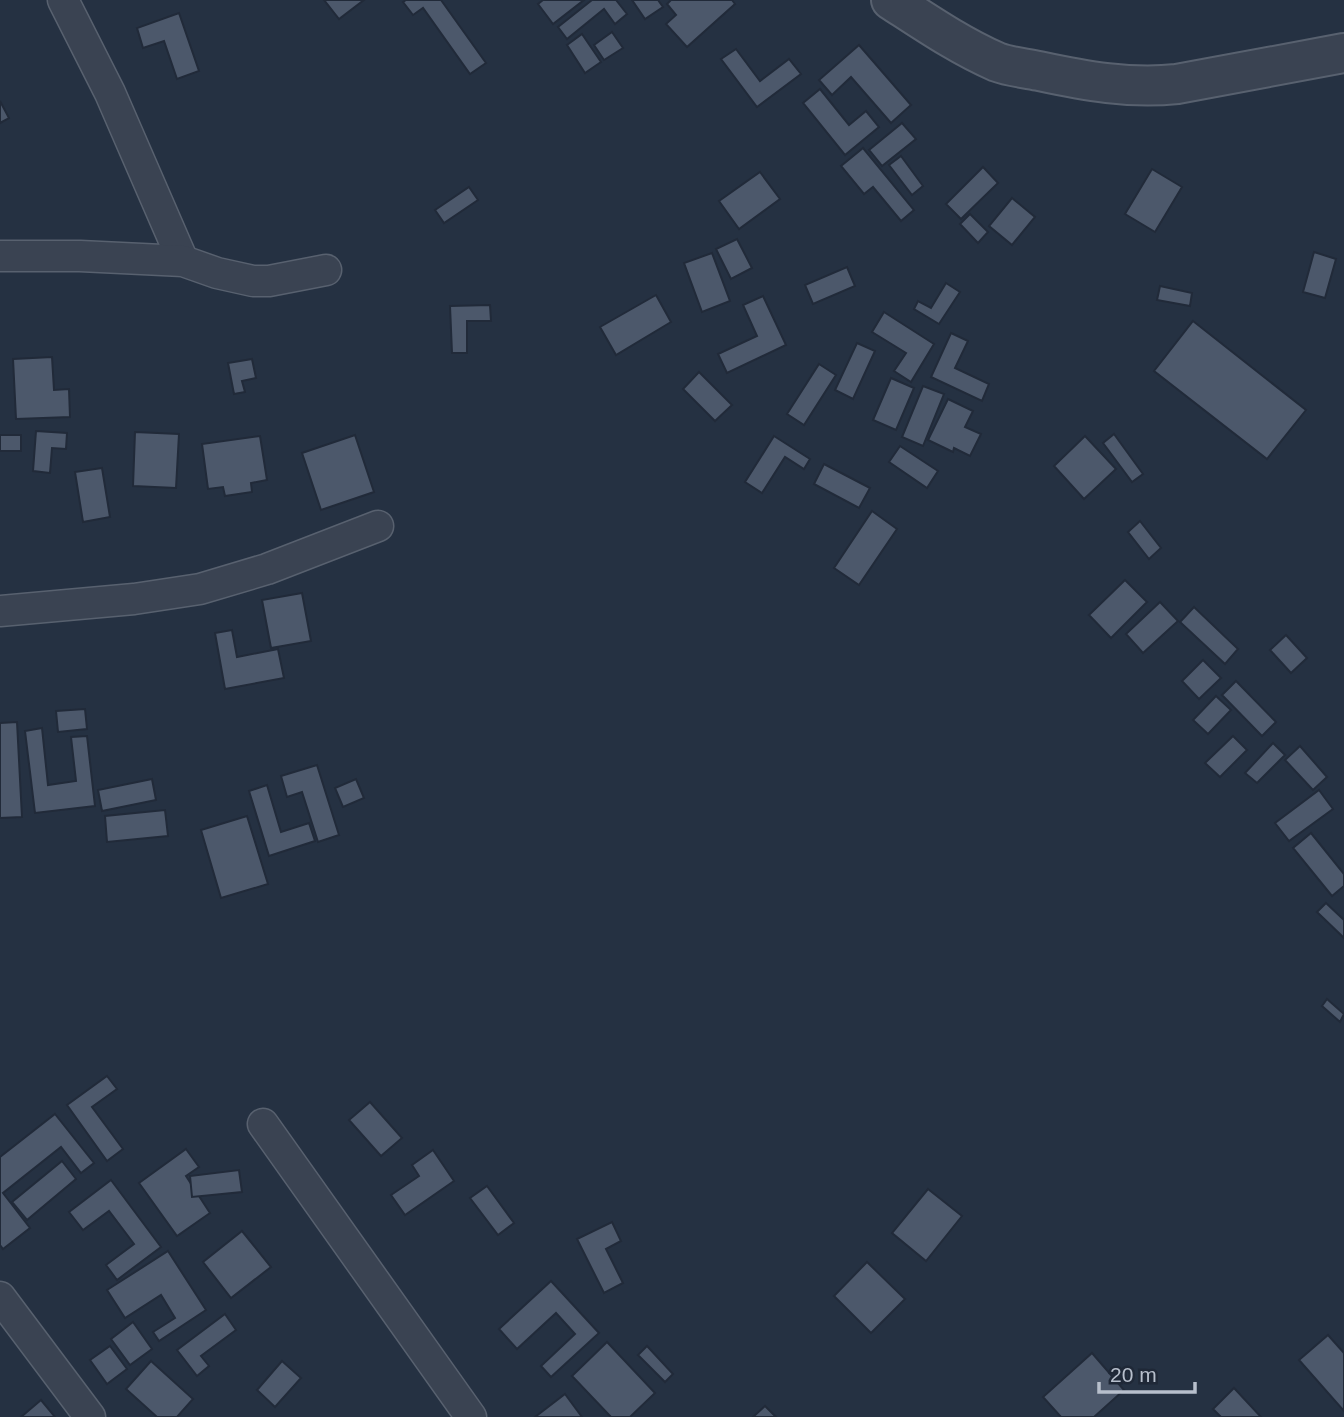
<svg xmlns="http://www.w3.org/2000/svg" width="1344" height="1417" font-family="Arial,sans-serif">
  <rect width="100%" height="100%" fill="#253142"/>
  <g fill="#4c586b" stroke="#212a39" stroke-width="2">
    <polygon points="324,0 364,0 339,19"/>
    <polygon points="406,0 441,0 486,63 470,74 423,8 413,15 403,2"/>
    <polygon points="543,0 584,0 553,24 538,4"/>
    <polygon points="592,0 616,0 627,14 615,24 604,9 567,39 558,27"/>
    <polygon points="632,0 658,0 663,7 645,19"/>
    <polygon points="671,0 732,0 735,4 687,47 666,24 676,15 667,4"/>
    <polygon points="179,13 199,71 177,79 164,41 143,48 137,28"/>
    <polygon points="612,32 623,48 604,60 594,45"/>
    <polygon points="582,34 601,62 585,73 567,45"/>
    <polygon points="859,45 911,105 891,123 851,77 832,95 819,80"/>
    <polygon points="736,49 760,81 789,59 801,74 757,107 721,59"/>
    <polygon points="820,89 849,125 866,111 879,127 845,155 803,103"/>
    <polygon points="0,101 9,118 0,123"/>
    <polygon points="902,123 916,139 882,166 869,150"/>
    <polygon points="863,148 914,210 901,221 873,187 864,194 841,166"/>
    <polygon points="901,156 923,186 912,195 889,165"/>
    <polygon points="983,167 998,183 961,219 946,204"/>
    <polygon points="1152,169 1182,187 1155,232 1125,214"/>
    <polygon points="760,172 780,199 739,229 719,201"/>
    <polygon points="469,187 478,200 444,223 435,210"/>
    <polygon points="1012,198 1035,217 1012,245 989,226"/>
    <polygon points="970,214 988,232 978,243 960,224"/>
    <polygon points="737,239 752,268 731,279 716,249"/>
    <polygon points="1314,252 1336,259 1325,298 1303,292"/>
    <polygon points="712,253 730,301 702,312 684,263"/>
    <polygon points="847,267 855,286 813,304 805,285"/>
    <polygon points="946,283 960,292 939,324 914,309 918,301 931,308"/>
    <polygon points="1160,286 1192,293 1190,306 1157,300"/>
    <polygon points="656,295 671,322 616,355 600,327"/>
    <polygon points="763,296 786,345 727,373 718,354 757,336 743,305"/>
    <polygon points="490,305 491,321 467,321 467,353 452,353 450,306"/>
    <polygon points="884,312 934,344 911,382 894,371 906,353 872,332"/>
    <polygon points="1193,321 1306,410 1267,459 1154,371"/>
    <polygon points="951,333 968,341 955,368 989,384 982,401 931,377"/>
    <polygon points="857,343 875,351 853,399 835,390"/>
    <polygon points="52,357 54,390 69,389 70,417 16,419 13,359"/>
    <polygon points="252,359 256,378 242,381 245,392 234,394 228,363"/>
    <polygon points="819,364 836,375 804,425 787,414"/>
    <polygon points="699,372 732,405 715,421 683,389"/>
    <polygon points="891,378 914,388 896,430 873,420"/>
    <polygon points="923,386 944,394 923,446 902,437"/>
    <polygon points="948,399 973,411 965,427 981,434 970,456 954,448 953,452 928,440"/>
    <polygon points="36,431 67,433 66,449 52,448 50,473 33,471"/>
    <polygon points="135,432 179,434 176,488 133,486"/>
    <polygon points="1114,434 1143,474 1132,482 1103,443"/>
    <rect x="0" y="435" width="21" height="16"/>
    <polygon points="355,435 374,492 321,510 302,453"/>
    <polygon points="260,436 267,480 251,483 252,492 225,496 223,487 208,489 202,444"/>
    <polygon points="774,436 810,459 804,469 785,457 762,493 745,482"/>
    <polygon points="1085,436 1116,469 1084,499 1054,466"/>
    <polygon points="900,446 938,471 927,488 889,462"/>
    <polygon points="824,464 870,488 859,508 814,484"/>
    <polygon points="102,468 110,517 83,522 75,472"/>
    <polygon points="872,511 897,529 859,585 834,568"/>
    <polygon points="1140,521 1161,548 1149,559 1128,532"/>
    <polygon points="1125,580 1147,602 1111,638 1089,615"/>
    <polygon points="302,593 311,641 271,648 262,600"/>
    <polygon points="1160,602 1178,621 1143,653 1126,634"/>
    <polygon points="1194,607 1238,649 1225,664 1180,622"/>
    <polygon points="232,630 237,657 278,649 284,678 225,689 215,633"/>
    <polygon points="1286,635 1307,658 1291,673 1270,650"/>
    <polygon points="1203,660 1221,678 1199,699 1182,681"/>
    <polygon points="1236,681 1276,722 1262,736 1222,695"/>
    <polygon points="1216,696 1231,710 1208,734 1193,720"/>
    <polygon points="85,709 87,729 58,732 56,711"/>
    <polygon points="17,722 22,817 0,818 0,723"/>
    <polygon points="42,728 48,785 76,781 71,737 87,736 95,806 35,813 25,731"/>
    <polygon points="1233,736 1247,750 1220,777 1205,763"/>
    <polygon points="1273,743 1285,755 1257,783 1245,773"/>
    <polygon points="1300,746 1327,777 1313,790 1285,760"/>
    <polygon points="317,765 339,835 318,842 302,792 287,797 281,776"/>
    <polygon points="152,779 156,800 102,811 98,790"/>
    <polygon points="356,779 364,798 343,807 335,788"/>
    <polygon points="267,785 281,832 309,823 315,841 269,856 249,791"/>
    <polygon points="1319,790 1333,809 1289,841 1275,823"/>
    <polygon points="165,810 168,836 107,842 105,816"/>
    <polygon points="247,816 268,884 221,898 201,830"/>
    <polygon points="1311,833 1344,874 1344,886 1332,896 1293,848"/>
    <polygon points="1326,903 1344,920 1344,938 1317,912"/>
    <polygon points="1327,999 1344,1014 1340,1022 1322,1006"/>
    <polygon points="107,1076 117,1089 92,1107 123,1149 107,1161 67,1105"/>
    <polygon points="370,1102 402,1138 381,1156 349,1120"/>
    <polygon points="55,1114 94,1163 81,1173 61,1147 3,1193 30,1228 3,1249 0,1245 0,1157"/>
    <polygon points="186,1149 199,1167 186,1176 210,1213 177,1236 139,1183"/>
    <polygon points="433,1150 454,1181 405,1215 391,1195 419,1176 412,1165"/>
    <polygon points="62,1161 76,1179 27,1220 12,1202"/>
    <polygon points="239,1170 242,1192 192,1197 190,1176"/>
    <polygon points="111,1180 161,1247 117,1280 106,1265 134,1244 109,1211 83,1230 69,1212"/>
    <polygon points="487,1186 514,1223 498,1235 470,1198"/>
    <polygon points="928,1189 962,1216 926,1261 892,1233"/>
    <polygon points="612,1222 621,1241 606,1249 623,1283 604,1293 577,1239"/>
    <polygon points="242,1231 271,1267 231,1298 203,1262"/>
    <polygon points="168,1251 206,1310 159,1341 153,1332 175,1318 161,1295 125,1318 107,1290"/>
    <polygon points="867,1262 905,1299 871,1333 834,1296"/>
    <polygon points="551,1281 599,1333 551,1377 541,1366 575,1334 556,1313 517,1349 499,1329"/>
    <polygon points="225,1314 236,1330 201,1356 209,1366 197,1376 177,1350"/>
    <polygon points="133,1322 152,1349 130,1365 111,1339"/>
    <polygon points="1328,1335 1344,1353 1344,1411 1299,1360"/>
    <polygon points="607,1342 655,1393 630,1417 611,1417 572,1376"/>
    <polygon points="110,1346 127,1369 107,1384 90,1360"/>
    <polygon points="647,1346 673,1374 665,1382 638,1355"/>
    <polygon points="1092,1353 1124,1390 1094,1417 1061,1417 1043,1397"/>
    <polygon points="151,1361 193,1399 177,1417 157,1417 126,1389"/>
    <polygon points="282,1361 301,1378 275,1407 257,1390"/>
    <polygon points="1234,1388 1261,1417 1221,1417 1213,1409"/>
    <polygon points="565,1394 582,1417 535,1417"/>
    <polygon points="41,1400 55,1417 21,1417"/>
    <polygon points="765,1406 776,1417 753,1417"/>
  </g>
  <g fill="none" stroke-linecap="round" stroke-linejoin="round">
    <g stroke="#58616f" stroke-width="33">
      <g id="minor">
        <polyline points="63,0 110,93 183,261"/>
        <polyline points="0,256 80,256 183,261 217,273 253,281 269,281 326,270"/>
        <polyline points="0,611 134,599 200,589 267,569 378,526"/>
        <polyline points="263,1124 471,1417"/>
        <polyline points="0,1297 90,1417"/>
      </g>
    </g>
    <g stroke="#58616f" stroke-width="42">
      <path id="tertiary" d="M 891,0 C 925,22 960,46 997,62 C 1010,67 1025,68 1039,71 C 1085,81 1130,89 1177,84 L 1344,53"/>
    </g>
    <use href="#minor" stroke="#3a4352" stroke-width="30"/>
    <use href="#tertiary" stroke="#3a4352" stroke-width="38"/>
  </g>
  <path d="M1099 1382v10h96v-10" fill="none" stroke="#b7bfcc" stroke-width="3.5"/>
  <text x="1110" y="1382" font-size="21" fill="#b7bfcc" stroke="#1f2837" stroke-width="5" paint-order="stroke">20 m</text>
</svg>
